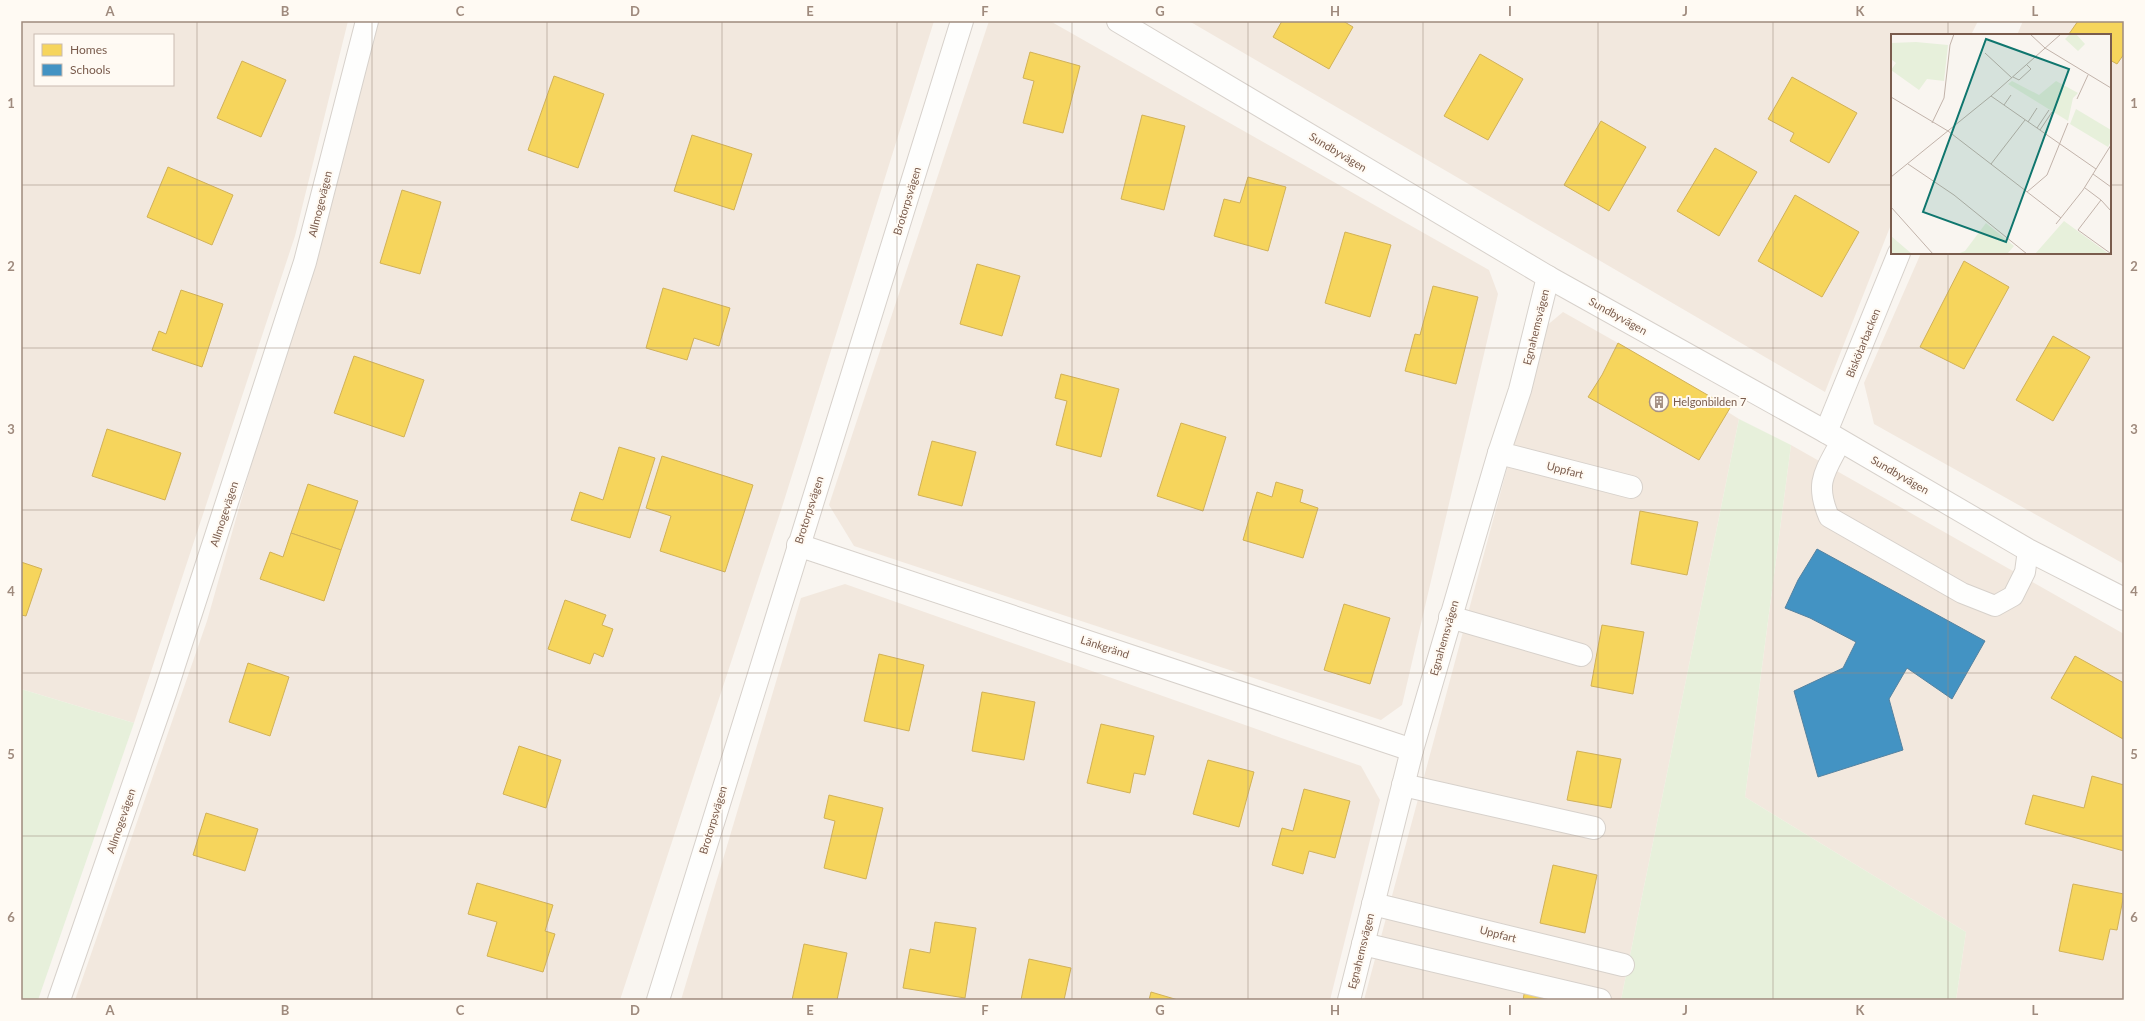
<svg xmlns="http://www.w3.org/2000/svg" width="2145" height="1021" font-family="Lato,sans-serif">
  <rect width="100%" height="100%" fill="#f9f5f0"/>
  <g fill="#f2e8de" fill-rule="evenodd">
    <path d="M 21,21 L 348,21 L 295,236 L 134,723 L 21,689 ZM 35,35 L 173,35 L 173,85 L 35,85 Z"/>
    <polygon points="377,21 934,21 783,504 620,1000 75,1000 207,621"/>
    <polygon points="989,21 1050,21 1489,270 1498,294 1402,705 1381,720 854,546 829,505"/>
    <polygon points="1189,21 1978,21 1971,35 1892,35 1892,222 1825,392"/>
    <polygon points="2023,21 2124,21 2124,564 1874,424 1864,383 1921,253 2110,253 2110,35 2017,35"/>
    <polygon points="1563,312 1618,343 1739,419 1621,1000 1364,1000 1545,327"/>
    <polygon points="1791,445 2124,634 2124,1000 1956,1000 1966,932 1745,797"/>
    <polygon points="845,584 1361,766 1380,800 1330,1000 681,1000 801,598"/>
  </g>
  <g fill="#e7f0db">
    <polygon points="1739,419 1791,445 1745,797 1966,932 1956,1000 1621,1000"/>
    <polygon points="21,689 134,723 38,1000 21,1000"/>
  </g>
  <g fill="#f6d55c" stroke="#d1b158">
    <polygon points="1282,21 1343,21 1353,27 1329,69 1273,37"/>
    <polygon points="2078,21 2124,21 2124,54 2117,64 2110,60 2110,35 2069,34"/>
    <polygon points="1030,52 1080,66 1063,133 1023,123 1034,81 1023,78"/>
    <polygon points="1480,54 1523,79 1488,140 1444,116"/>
    <polygon points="242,61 286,80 261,137 217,118"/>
    <polygon points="554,76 604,94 578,168 528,150"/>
    <polygon points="1792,77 1857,113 1829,163 1790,141 1794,133 1768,119"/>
    <polygon points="1142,115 1185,126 1164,210 1121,199"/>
    <polygon points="1601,121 1646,147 1609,211 1564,185"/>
    <polygon points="692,135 752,154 734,210 674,191"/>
    <polygon points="1715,148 1757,172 1719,236 1677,211"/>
    <polygon points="168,167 233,195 212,245 147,217"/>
    <polygon points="1248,177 1286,187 1268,251 1214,236 1224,199 1240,203"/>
    <polygon points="402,190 441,202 420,274 380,263"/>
    <polygon points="1795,195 1859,232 1822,297 1758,261"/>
    <polygon points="1345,232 1391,245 1370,317 1325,303"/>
    <polygon points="1964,261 2009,287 1964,369 1920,347"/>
    <polygon points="977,264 1020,276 1002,336 960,324"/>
    <polygon points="1433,286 1478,297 1456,384 1405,371 1415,334 1420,335"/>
    <polygon points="663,288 730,308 719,346 694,338 687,360 646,348"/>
    <polygon points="181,290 223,304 202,367 152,350 159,331 166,334"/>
    <polygon points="2053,336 2090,357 2053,421 2016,400"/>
    <polygon points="1618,343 1730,408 1699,460 1588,397 1602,375"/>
    <polygon points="354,356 424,380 404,437 334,413"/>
    <polygon points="1061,374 1119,389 1101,457 1056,445 1067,401 1055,398"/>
    <polygon points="1181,423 1226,437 1203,511 1157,496"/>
    <polygon points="107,429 181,453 165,500 92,476"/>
    <polygon points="932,441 976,452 962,506 918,495"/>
    <polygon points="619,447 655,458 630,538 571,520 580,492 603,500"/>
    <polygon points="662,456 753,485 725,572 660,551 671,516 646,508"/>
    <polygon points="1276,482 1303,490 1300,502 1318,508 1303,558 1243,540 1257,492 1272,497"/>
    <polygon points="308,484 358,501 341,550 291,533"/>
    <polygon points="1640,511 1698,522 1687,575 1631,564"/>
    <polygon points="291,533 341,550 324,601 260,579 270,552 283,557"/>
    <polygon points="21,562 42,569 26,616 21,615"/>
    <polygon points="565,600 606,615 602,625 613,629 603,657 594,653 590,664 548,649"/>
    <polygon points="1344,604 1390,618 1370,684 1324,670"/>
    <polygon points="1602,625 1644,632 1633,694 1591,686"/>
    <polygon points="879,654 924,665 909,731 864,721"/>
    <polygon points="2075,656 2124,683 2123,739 2051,698"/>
    <polygon points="248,663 289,677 270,736 229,722"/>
    <polygon points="982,692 1035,702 1024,760 972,751"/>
    <polygon points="1101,724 1154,736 1145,775 1134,773 1130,793 1087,783"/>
    <polygon points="519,746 561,760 546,808 503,794"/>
    <polygon points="1577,751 1621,759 1611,808 1567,800"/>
    <polygon points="1208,760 1254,772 1239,827 1193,814"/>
    <polygon points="2092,776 2124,785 2124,851 2025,824 2033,795 2084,808"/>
    <polygon points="1304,789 1350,801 1335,858 1309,851 1303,874 1272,865 1282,828 1293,831"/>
    <polygon points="829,795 883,808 866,879 824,868 835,821 824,818"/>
    <polygon points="206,813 258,829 245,871 193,855"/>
    <polygon points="1553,865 1597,875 1585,933 1540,923"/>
    <polygon points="477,883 553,905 545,931 555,934 543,972 487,956 497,922 468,914"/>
    <polygon points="2073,884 2124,894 2117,930 2110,929 2103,960 2059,951"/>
    <polygon points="935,922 976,928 965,998 903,988 910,949 930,953"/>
    <polygon points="804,944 847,953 837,1000 792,1000"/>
    <polygon points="1029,959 1071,968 1064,1000 1021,1000"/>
    <polygon points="1525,989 1566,1000 1523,1000"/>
    <polygon points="1151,992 1178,1000 1149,1000"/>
  </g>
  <polygon fill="#4393c3" stroke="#5482a0" points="1817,549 1985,641 1952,699 1907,668 1889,699 1903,750 1818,777 1794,691 1843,668 1856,642 1810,618 1785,608 1798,580"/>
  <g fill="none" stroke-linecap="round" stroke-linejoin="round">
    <g stroke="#d7d1cb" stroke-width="22">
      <path id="service" d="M 1841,441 C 1825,472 1814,482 1829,517 L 1962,593 L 1995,606 L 2013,596 L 2025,572 L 2028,550"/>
    </g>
    <g stroke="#d7d1cb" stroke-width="24">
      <g id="minor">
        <polyline points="1118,21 1548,277 1826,432 2028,550 2124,599"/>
        <polyline points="1826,432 1899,253"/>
        <polyline points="1499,453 1631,487"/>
        <polyline points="798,545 1412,750"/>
        <polyline points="1450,617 1581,655"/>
        <polyline points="1403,785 1594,828"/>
        <polyline points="1373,904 1623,965"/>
        <polyline points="1363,944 1600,1000"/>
        <polyline points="59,1000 166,690 305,262 367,21"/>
        <polyline points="658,1000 962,21"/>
        <polyline points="1349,1000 1412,750 1499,453 1520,390 1548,277"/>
      </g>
    </g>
    <use href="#service" stroke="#fefefd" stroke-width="20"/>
    <use href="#minor" stroke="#fefefd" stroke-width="22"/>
  </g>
  <path fill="none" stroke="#9f8a7d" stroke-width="1" stroke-opacity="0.55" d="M 197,21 L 197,1000M 372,21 L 372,1000M 547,21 L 547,1000M 722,21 L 722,1000M 897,21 L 897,1000M 1072,21 L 1072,1000M 1248,21 L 1248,1000M 1423,21 L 1423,1000M 1598,21 L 1598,1000M 1773,21 L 1773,1000M 1948,21 L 1948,35M 21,185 L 1892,185M 2110,185 L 2124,185M 1948,253 L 1948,1000M 21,348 L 2124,348M 21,510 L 2124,510M 21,673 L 2124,673M 21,836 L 2124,836"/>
  <defs>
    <g id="building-ring" transform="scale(1)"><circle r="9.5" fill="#fffaf3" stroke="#a69286" stroke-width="1.5"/><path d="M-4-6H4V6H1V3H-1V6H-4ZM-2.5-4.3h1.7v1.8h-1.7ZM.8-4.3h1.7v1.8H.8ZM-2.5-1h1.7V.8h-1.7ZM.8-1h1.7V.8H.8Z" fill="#a69286"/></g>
  </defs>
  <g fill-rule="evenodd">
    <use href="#building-ring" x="1659" y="402"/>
  </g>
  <g text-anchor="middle" stroke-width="4" stroke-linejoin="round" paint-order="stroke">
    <g font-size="11" fill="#7a5c4d" stroke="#fffaf3">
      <text transform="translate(1338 152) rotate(31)" y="4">Sundbyvägen</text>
      <text transform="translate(907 201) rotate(-73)" y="4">Brotorpsvägen</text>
      <text transform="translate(320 204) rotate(-76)" y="4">Allmogevägen</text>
      <text transform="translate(1618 316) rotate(29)" y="4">Sundbyvägen</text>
      <text transform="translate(1536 327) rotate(-76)" y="4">Egnahemsvägen</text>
      <text transform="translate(1863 343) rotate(-68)" y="4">Biskötarbacken</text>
      <text transform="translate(1565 470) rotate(14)" y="4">Uppfart</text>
      <text transform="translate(1900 475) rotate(30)" y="4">Sundbyvägen</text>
      <text transform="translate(809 510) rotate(-72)" y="4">Brotorpsvägen</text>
      <text transform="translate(224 514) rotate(-72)" y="4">Allmogevägen</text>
      <text transform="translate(1444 638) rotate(-74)" y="4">Egnahemsvägen</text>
      <text transform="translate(1105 647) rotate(18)" y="4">Länkgränd</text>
      <text transform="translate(713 820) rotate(-73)" y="4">Brotorpsvägen</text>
      <text transform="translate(121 821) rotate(-71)" y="4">Allmogevägen</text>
      <text transform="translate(1498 934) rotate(14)" y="4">Uppfart</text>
      <text transform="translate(1361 951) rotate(-76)" y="4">Egnahemsvägen</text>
    </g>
    <g font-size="11" fill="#7a5c4d" stroke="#fffaf3" text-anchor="start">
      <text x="1673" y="406">Helgonbilden 7</text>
    </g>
  </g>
  <g transform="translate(1891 34)">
    <rect width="220" height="220" fill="#f9f5f0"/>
    <path d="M 179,0 L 185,0 L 194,10 L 187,17 L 174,5 ZM 25,8 L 57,11 L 53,47 L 36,45 L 28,56 L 0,36 L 5,29 L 0,25 L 0,9 ZM 121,47 L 148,61 L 165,47 L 187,59 L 182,64 L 177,87 L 117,50 ZM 185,75 L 220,96 L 220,107 L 217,113 L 179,90 ZM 173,187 L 218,220 L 144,220 ZM 95,189 L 123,212 L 116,220 L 66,220 L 74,217 ZM 0,202 L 21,220 L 0,220 Z" fill="#e7f0db"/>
    <path fill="none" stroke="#c2b3aa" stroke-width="1" d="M 139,0 L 154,14 L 220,54M 94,19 L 121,44M 122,43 L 128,46 L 140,35 L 136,31M 100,62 L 205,135M 0,63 L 57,97 L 170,184M 186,65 L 197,41M 113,71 L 120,61M 137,88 L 146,74M 41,89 L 53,64 L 59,11 L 63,0M 146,94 L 158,76M 149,96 L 161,78M 17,130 L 63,161 L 136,220M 100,130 L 134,86M 202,140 L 220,153M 0,143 L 100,62 L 170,0M 194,154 L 210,166 L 187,196 L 219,219M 136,158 L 156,141 L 177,89M 210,166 L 220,177M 0,173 L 42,220M 165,190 L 192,156 L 220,111"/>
    <path fill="#0f766e" fill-opacity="0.15" stroke="#0f766e" stroke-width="2" d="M 95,5 L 178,35 L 115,208 L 32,178 Z"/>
    <rect width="220" height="220" fill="none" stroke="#7a5c4d" stroke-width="2"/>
  </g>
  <rect width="2145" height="1021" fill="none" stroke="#fffaf3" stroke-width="44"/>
  <rect x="34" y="34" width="140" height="52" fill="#fffaf3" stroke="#cabbb1"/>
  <rect x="42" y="44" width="20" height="12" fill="#f6d55c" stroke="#cabbb1"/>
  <text x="70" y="54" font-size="12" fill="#7a5c4d">Homes</text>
  <rect x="42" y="64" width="20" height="12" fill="#4393c3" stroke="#cabbb1"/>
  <text x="70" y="74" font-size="12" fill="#7a5c4d">Schools</text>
  <rect x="22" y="22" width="2101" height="977" fill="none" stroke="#9f8a7d" stroke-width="1.5"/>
  <g font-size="13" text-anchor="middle" font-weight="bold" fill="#9f8a7d">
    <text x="110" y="16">A</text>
    <text x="285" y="16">B</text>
    <text x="460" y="16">C</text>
    <text x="635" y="16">D</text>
    <text x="810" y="16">E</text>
    <text x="985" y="16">F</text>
    <text x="1160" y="16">G</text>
    <text x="1335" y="16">H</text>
    <text x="1510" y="16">I</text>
    <text x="1685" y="16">J</text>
    <text x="1860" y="16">K</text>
    <text x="2035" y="16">L</text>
    <text x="11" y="108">1</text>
    <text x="2134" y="108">1</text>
    <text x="11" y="271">2</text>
    <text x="2134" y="271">2</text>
    <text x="11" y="434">3</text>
    <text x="2134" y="434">3</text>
    <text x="11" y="596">4</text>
    <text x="2134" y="596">4</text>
    <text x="11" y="759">5</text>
    <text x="2134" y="759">5</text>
    <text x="11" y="922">6</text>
    <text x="2134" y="922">6</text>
    <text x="110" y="1015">A</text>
    <text x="285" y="1015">B</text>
    <text x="460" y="1015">C</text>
    <text x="635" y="1015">D</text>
    <text x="810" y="1015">E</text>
    <text x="985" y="1015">F</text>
    <text x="1160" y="1015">G</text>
    <text x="1335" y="1015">H</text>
    <text x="1510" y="1015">I</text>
    <text x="1685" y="1015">J</text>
    <text x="1860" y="1015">K</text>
    <text x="2035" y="1015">L</text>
  </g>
</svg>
